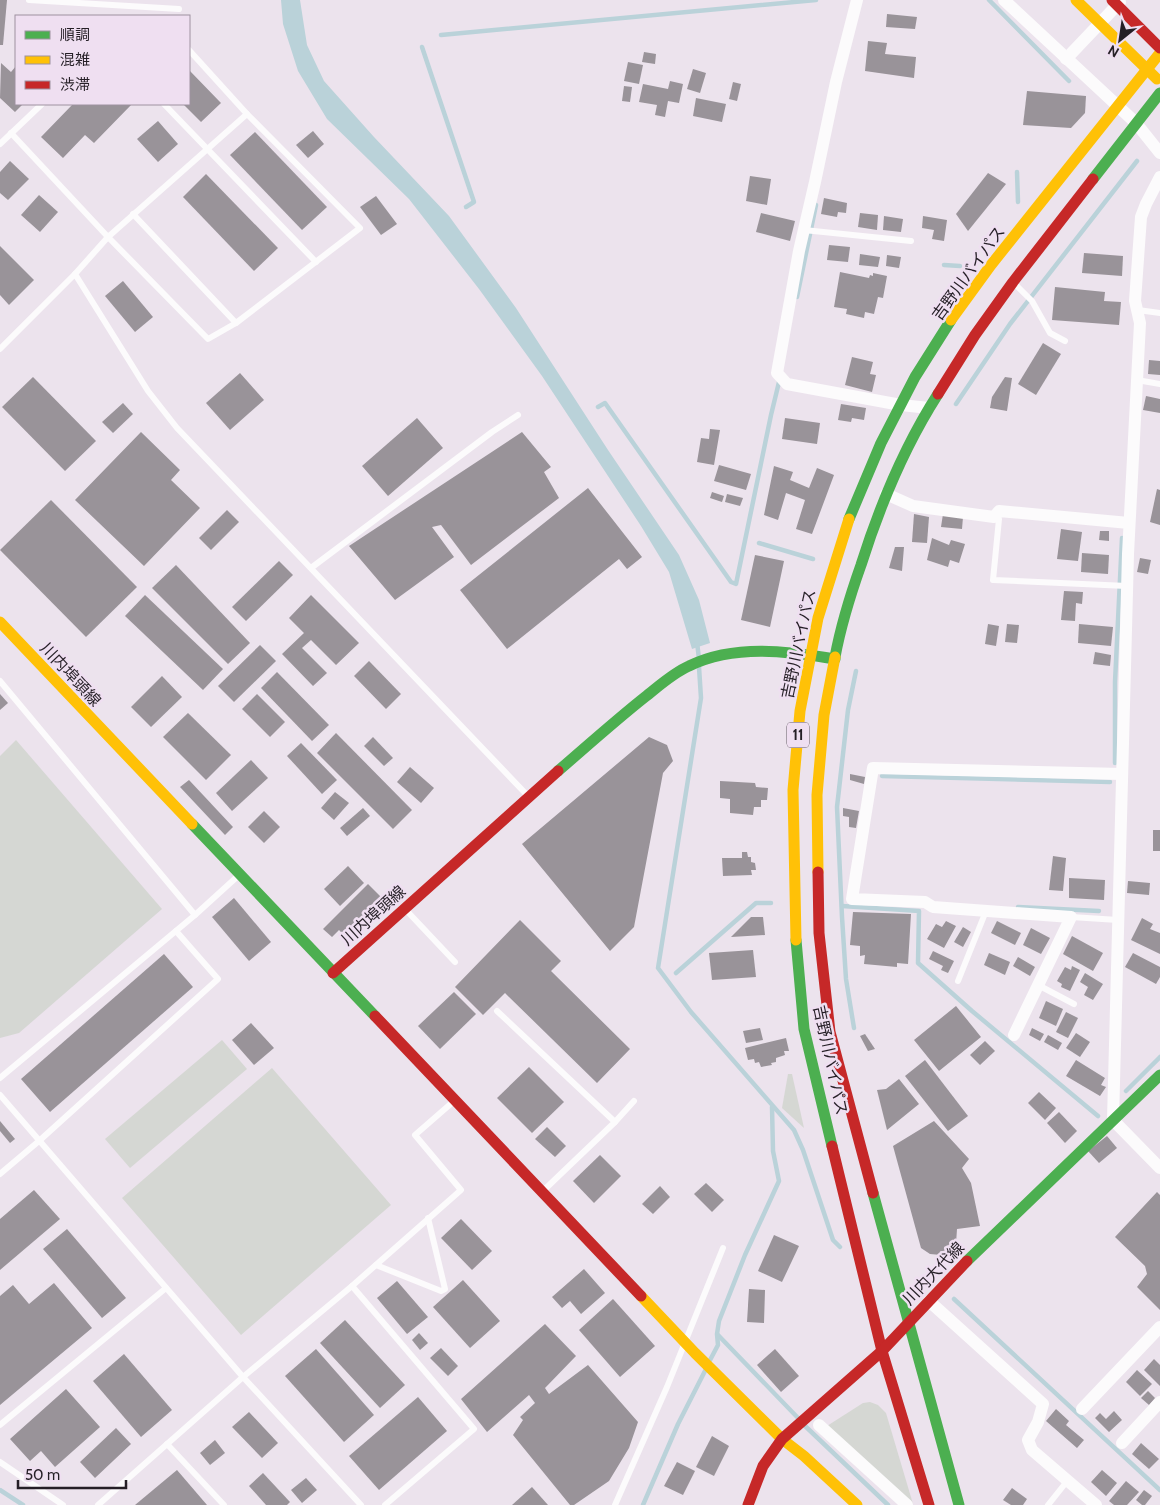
<svg xmlns="http://www.w3.org/2000/svg" width="1160" height="1505" font-family="Cabin,'Noto Sans JP',sans-serif">
  <rect width="100%" height="100%" fill="#ece3ed"/>
  <g fill="#d5d7d3">
    <polygon points="16,740 162,909 19,1033 0,1038 0,756"/>
    <polygon points="222,1040 247,1069 130,1168 105,1139"/>
    <polygon points="272,1068 391,1205 241,1335 122,1198"/>
    <polygon points="788,1074 792,1074 804,1128 782,1108"/>
    <polygon points="870,1402 878,1405 886,1413 913,1504 827,1426 863,1403"/>
  </g>
  <polygon fill="#bad2d9" points="281,0 300,0 307,45 324,81 374,137 449,216 516,308 608,450 679,555 699,600 710,643 692,649 669,572 641,526 542,376 479,289 409,199 327,119 298,71 283,24"/>
  <g fill="none" stroke-linecap="round" stroke-linejoin="round">
    <g stroke="#bad2d9" stroke-width="4.5">
      <polyline points="989,0 1069,81"/>
      <polyline points="441,35 816,0"/>
      <polyline points="422,47 474,202 466,207"/>
      <polyline points="1017,172 1018,202"/>
      <polyline points="944,265 960,266"/>
      <polyline points="797,297 816,205"/>
      <polyline points="956,404 1010,324 1137,161"/>
      <polyline points="598,407 605,403 731,582 736,584 771,415 780,378"/>
      <polyline points="759,543 813,559"/>
      <polyline points="697,642 699,659"/>
      <polyline points="699,667 701,698 658,968 691,1012 794,1130 803,1150 833,1240 840,1247"/>
      <polyline points="1115,763 1115,682 1122,538"/>
      <polyline points="882,776 1110,782"/>
      <polyline points="842,906 919,911 918,963 972,1011 1098,1116"/>
      <polyline points="1018,907 1099,911"/>
      <polyline points="676,973 756,903 771,903"/>
      <polyline points="854,1028 846,979 842,917 837,807 848,710 856,671"/>
      <polyline points="1126,1091 1160,1057"/>
      <polyline points="954,1299 1160,1490"/>
      <polyline points="718,1335 799,1419"/>
      <polyline points="709,1362 718,1345 717,1334 719,1321 745,1255 779,1181 773,1151 772,1107"/>
      <polyline points="804,1425 888,1505"/>
      <polyline points="0,1490 23,1505"/>
      <polyline points="643,1505 678,1424 706,1369"/>
    </g>
  </g>
  <g fill="#999399">
    <polygon points="0,0 7,0 3,45 0,45"/>
    <polygon points="887,14 917,17 915,29 886,27"/>
    <polygon points="868,41 887,43 885,54 916,57 914,78 865,71"/>
    <polygon points="644,52 656,54 655,64 642,62"/>
    <polygon points="628,62 643,65 639,84 624,81"/>
    <polygon points="1,63 11,72 16,66 16,104 23,104 15,112 0,98"/>
    <polygon points="693,69 706,73 700,93 687,89"/>
    <polygon points="189,70 221,103 201,122 183,104 189,104"/>
    <polygon points="670,81 683,84 679,103 668,101 665,117 655,115 657,105 639,102 643,84 668,89"/>
    <polygon points="733,82 741,84 737,101 729,99"/>
    <polygon points="624,86 632,87 630,102 622,101"/>
    <polygon points="1027,91 1086,96 1085,113 1071,128 1023,125"/>
    <polygon points="696,98 726,104 722,122 693,116"/>
    <polygon points="73,104 132,104 94,143 85,135 63,158 41,137"/>
    <polygon points="158,121 178,144 158,162 137,139"/>
    <polygon points="313,131 324,144 308,158 296,145"/>
    <polygon points="255,132 327,207 302,230 230,155"/>
    <polygon points="10,161 29,179 8,200 0,193 0,172"/>
    <polygon points="988,173 1006,184 968,231 956,214"/>
    <polygon points="206,174 278,248 254,271 183,197"/>
    <polygon points="750,176 771,179 767,205 746,201"/>
    <polygon points="39,195 58,212 40,232 21,215"/>
    <polygon points="376,196 397,224 381,235 360,207"/>
    <polygon points="824,198 847,203 846,213 838,212 837,217 821,214"/>
    <polygon points="761,213 795,221 790,241 756,232"/>
    <polygon points="860,213 878,215 877,230 858,227"/>
    <polygon points="884,216 903,219 901,232 883,230"/>
    <polygon points="923,216 947,220 944,241 932,239 934,230 922,228"/>
    <polygon points="829,245 850,247 848,262 827,260"/>
    <polygon points="0,246 34,280 9,305 0,295"/>
    <polygon points="1084,253 1123,256 1122,276 1082,273"/>
    <polygon points="860,254 880,257 878,267 859,265"/>
    <polygon points="887,255 901,257 899,268 886,266"/>
    <polygon points="840,272 869,278 870,275 873,276 873,273 887,276 883,298 878,297 874,314 865,312 864,318 846,314 847,309 834,307"/>
    <polygon points="123,281 153,317 135,332 105,296"/>
    <polygon points="1055,287 1105,292 1104,301 1121,302 1119,325 1052,320"/>
    <polygon points="1043,343 1061,354 1036,395 1018,384"/>
    <polygon points="852,357 873,362 870,374 876,375 872,392 845,385"/>
    <polygon points="1149,360 1160,361 1160,375 1148,374"/>
    <polygon points="240,373 264,400 230,430 206,403"/>
    <polygon points="33,377 96,441 65,471 2,407"/>
    <polygon points="1005,377 1012,378 1007,411 990,408 992,397"/>
    <polygon points="1146,396 1160,399 1160,413 1143,410"/>
    <polygon points="123,403 133,414 113,433 102,422"/>
    <polygon points="841,404 866,408 864,420 852,418 851,422 838,420"/>
    <polygon points="417,418 443,448 388,496 362,466"/>
    <polygon points="785,418 820,423 817,444 782,439"/>
    <polygon points="710,429 720,430 714,465 697,462 701,438 709,439"/>
    <polygon points="141,432 180,470 171,480 200,508 144,566 75,500"/>
    <polygon points="522,432 551,467 544,472 559,498 471,565 441,525 432,527 454,557 395,600 349,546"/>
    <polygon points="719,465 751,474 746,490 714,481"/>
    <polygon points="774,466 793,472 790,480 809,488 817,468 834,475 812,534 796,529 805,500 786,493 778,520 764,515"/>
    <polygon points="588,488 642,557 627,569 619,559 507,649 460,590"/>
    <polygon points="1157,489 1160,490 1160,525 1150,522"/>
    <polygon points="712,492 724,496 722,502 710,498"/>
    <polygon points="727,494 743,498 740,506 725,502"/>
    <polygon points="51,500 137,587 86,637 0,550"/>
    <polygon points="227,510 239,522 211,550 199,538"/>
    <polygon points="914,514 929,517 927,543 912,542"/>
    <polygon points="943,514 963,517 962,529 941,527"/>
    <polygon points="1061,529 1082,532 1078,561 1057,559"/>
    <polygon points="1100,531 1109,531 1109,541 1099,540"/>
    <polygon points="932,538 949,545 951,540 965,544 959,563 950,560 948,567 927,560"/>
    <polygon points="895,547 904,547 902,571 889,568"/>
    <polygon points="1082,553 1109,555 1108,574 1081,572"/>
    <polygon points="755,555 784,561 770,627 741,620"/>
    <polygon points="1140,558 1151,560 1148,574 1137,572"/>
    <polygon points="279,561 293,575 246,621 232,607"/>
    <polygon points="176,565 250,643 228,664 152,588"/>
    <polygon points="1064,591 1083,592 1082,604 1076,603 1075,621 1061,620"/>
    <polygon points="145,595 223,669 203,690 125,616"/>
    <polygon points="311,595 359,643 336,665 311,640 302,648 327,673 313,686 282,654 304,633 289,618"/>
    <polygon points="988,624 999,626 996,646 985,644"/>
    <polygon points="1007,624 1019,625 1017,643 1005,642"/>
    <polygon points="1079,624 1113,627 1111,646 1078,643"/>
    <polygon points="260,645 276,661 234,702 218,686"/>
    <polygon points="1095,652 1111,655 1110,666 1093,664"/>
    <polygon points="369,661 401,694 386,709 354,676"/>
    <polygon points="277,672 329,725 312,741 261,688"/>
    <polygon points="162,676 182,697 151,727 131,707"/>
    <polygon points="0,694 8,703 0,710"/>
    <polygon points="257,694 285,722 270,737 242,709"/>
    <polygon points="188,713 231,755 206,780 163,737"/>
    <polygon points="336,733 412,810 393,829 317,753"/>
    <polygon points="373,737 393,758 384,766 364,746"/>
    <polygon points="649,737 667,745 673,761 663,773 634,927 610,951 522,844"/>
    <polygon points="301,743 337,780 322,794 287,756"/>
    <polygon points="251,760 268,778 232,811 216,793"/>
    <polygon points="410,767 434,788 421,803 397,782"/>
    <polygon points="850,774 865,777 864,784 850,780"/>
    <polygon points="189,780 233,827 225,835 180,787"/>
    <polygon points="720,781 755,783 756,787 768,788 767,800 761,800 761,807 754,807 753,815 730,813 730,799 720,798"/>
    <polygon points="335,792 349,803 334,820 321,808"/>
    <polygon points="363,808 370,816 347,836 340,828"/>
    <polygon points="843,808 859,811 856,828 849,827 849,817 843,816"/>
    <polygon points="264,811 280,827 264,843 248,827"/>
    <rect x="1153" y="830" width="7" height="21"/>
    <polygon points="742,852 747,852 748,857 751,857 751,862 755,863 756,870 751,870 752,875 723,876 722,858 742,858"/>
    <polygon points="1053,856 1066,858 1063,891 1049,890"/>
    <polygon points="348,866 364,883 340,906 324,889"/>
    <polygon points="1069,878 1105,880 1104,900 1069,898"/>
    <polygon points="1128,881 1150,883 1149,895 1127,893"/>
    <polygon points="368,884 384,900 346,937 339,930 332,937 323,929"/>
    <polygon points="234,898 271,942 249,961 212,917"/>
    <polygon points="853,912 911,914 908,964 897,963 897,967 864,964 865,955 860,956 860,946 850,945"/>
    <polygon points="751,917 763,917 765,935 731,937"/>
    <polygon points="1142,918 1153,924 1150,929 1160,933 1160,954 1131,940"/>
    <polygon points="520,920 561,961 551,971 630,1049 597,1083 505,993 483,1015 455,987"/>
    <polygon points="946,921 956,926 944,948 927,939 936,924 942,927"/>
    <polygon points="997,921 1021,933 1015,945 991,933"/>
    <polygon points="963,927 971,932 963,947 954,942"/>
    <polygon points="1031,928 1050,938 1041,954 1023,945"/>
    <polygon points="1072,936 1103,953 1093,971 1063,954"/>
    <polygon points="753,950 756,977 712,980 709,953"/>
    <polygon points="933,951 954,961 948,973 941,970 943,966 929,959"/>
    <polygon points="989,953 1010,962 1005,975 984,965"/>
    <polygon points="1133,953 1160,967 1160,977 1156,984 1125,967"/>
    <polygon points="164,954 193,987 50,1112 21,1079"/>
    <polygon points="1018,957 1035,967 1030,976 1013,966"/>
    <polygon points="1072,966 1080,970 1070,991 1061,987 1062,984 1057,981 1065,967 1071,970"/>
    <polygon points="1085,973 1103,984 1093,1000 1084,995 1088,987 1080,982"/>
    <polygon points="454,992 476,1014 440,1049 418,1026"/>
    <polygon points="1046,1001 1063,1009 1056,1026 1039,1018"/>
    <polygon points="956,1006 981,1037 939,1071 914,1040"/>
    <polygon points="1066,1012 1078,1018 1068,1038 1056,1032"/>
    <polygon points="251,1023 274,1048 254,1065 232,1040"/>
    <polygon points="760,1028 763,1040 746,1043 743,1031"/>
    <polygon points="1032,1028 1044,1034 1040,1041 1029,1035"/>
    <polygon points="1076,1033 1090,1042 1080,1057 1066,1048"/>
    <polygon points="865,1034 875,1049 868,1051 860,1036"/>
    <polygon points="1048,1035 1062,1043 1058,1050 1044,1042"/>
    <polygon points="786,1038 789,1051 784,1051 785,1055 776,1058 776,1062 771,1063 772,1065 761,1067 759,1062 755,1063 754,1059 748,1060 745,1048"/>
    <polygon points="985,1041 995,1051 980,1065 970,1055"/>
    <polygon points="925,1060 968,1116 948,1131 905,1076"/>
    <polygon points="1076,1060 1105,1078 1101,1085 1106,1087 1100,1096 1066,1076"/>
    <polygon points="529,1067 564,1102 532,1133 497,1098"/>
    <polygon points="899,1079 919,1104 887,1130 877,1090 886,1089"/>
    <polygon points="1039,1092 1056,1108 1045,1120 1028,1103"/>
    <polygon points="1059,1112 1077,1131 1065,1143 1047,1123"/>
    <polygon points="0,1121 15,1139 10,1143 0,1131"/>
    <polygon points="934,1121 969,1159 962,1168 971,1183 980,1226 957,1229 956,1244 952,1250 941,1255 930,1254 921,1248 893,1146"/>
    <polygon points="547,1127 566,1146 555,1157 535,1139"/>
    <polygon points="1107,1136 1117,1148 1099,1163 1088,1151"/>
    <polygon points="600,1155 621,1176 594,1203 573,1181"/>
    <polygon points="706,1183 724,1200 712,1212 694,1194"/>
    <polygon points="660,1186 670,1197 653,1214 642,1204"/>
    <polygon points="34,1190 60,1219 0,1270 0,1219"/>
    <polygon points="1157,1192 1160,1195 1160,1310 1137,1287 1147,1274 1145,1266 1115,1237"/>
    <polygon points="461,1219 492,1251 472,1270 441,1238"/>
    <polygon points="67,1229 126,1298 102,1318 43,1249"/>
    <polygon points="774,1235 799,1246 782,1282 758,1271"/>
    <polygon points="584,1269 605,1293 581,1314 570,1301 562,1308 552,1297"/>
    <polygon points="463,1280 500,1321 470,1348 433,1307"/>
    <polygon points="397,1281 428,1317 407,1334 377,1298"/>
    <polygon points="54,1283 92,1328 0,1405 0,1296 13,1285 29,1304"/>
    <polygon points="749,1289 765,1290 764,1323 747,1322"/>
    <polygon points="613,1299 655,1346 620,1377 579,1330"/>
    <polygon points="345,1320 405,1385 380,1408 320,1343"/>
    <polygon points="545,1324 576,1356 545,1388 549,1394 588,1365 638,1422 629,1448 609,1481 574,1505 570,1505 513,1435 523,1420 520,1417 535,1403 529,1395 487,1432 461,1399"/>
    <polygon points="419,1333 428,1343 420,1350 412,1340"/>
    <polygon points="441,1348 458,1366 448,1376 430,1358"/>
    <polygon points="316,1349 374,1415 344,1442 285,1376"/>
    <polygon points="775,1349 799,1376 781,1392 757,1365"/>
    <polygon points="124,1354 172,1410 141,1437 93,1381"/>
    <polygon points="1154,1359 1160,1365 1160,1386 1144,1370"/>
    <polygon points="1137,1370 1152,1384 1140,1396 1126,1382"/>
    <polygon points="66,1389 100,1427 55,1467 41,1451 30,1461 10,1439"/>
    <polygon points="1148,1391 1155,1398 1149,1405 1141,1398"/>
    <polygon points="418,1397 447,1431 379,1490 349,1456"/>
    <polygon points="1056,1409 1069,1421 1066,1425 1084,1440 1077,1448 1046,1421"/>
    <polygon points="1114,1411 1122,1420 1109,1432 1095,1418 1100,1413 1106,1419"/>
    <polygon points="249,1412 278,1443 262,1458 232,1427"/>
    <polygon points="116,1428 131,1444 95,1478 80,1462"/>
    <polygon points="712,1436 729,1446 714,1476 696,1467"/>
    <polygon points="215,1440 225,1453 210,1465 200,1453"/>
    <polygon points="1141,1443 1159,1459 1149,1469 1132,1454"/>
    <polygon points="677,1462 695,1471 683,1495 664,1486"/>
    <polygon points="177,1470 207,1505 135,1505"/>
    <polygon points="1102,1470 1117,1483 1106,1496 1091,1482"/>
    <polygon points="263,1473 290,1502 287,1505 266,1505 249,1486"/>
    <polygon points="306,1478 317,1490 302,1503 291,1490"/>
    <polygon points="1126,1481 1139,1492 1127,1505 1114,1505 1109,1501"/>
    <polygon points="532,1487 548,1505 512,1505"/>
    <polygon points="1012,1488 1027,1499 1023,1505 1011,1505 1003,1500"/>
    <polygon points="1144,1490 1152,1496 1145,1505 1142,1505 1136,1500"/>
  </g>
  <g fill="none" stroke-linecap="round" stroke-linejoin="round">
    <g stroke="#fcfbfc" stroke-width="6">
      <polyline points="29,0 179,9"/>
      <polyline points="164,104 316,262"/>
      <polyline points="11,133 108,237 247,114 189,50"/>
      <polyline points="0,144 42,104"/>
      <polyline points="133,214 236,323 360,228 247,114"/>
      <polyline points="804,230 911,241"/>
      <polyline points="75,274 108,237 208,339 236,323"/>
      <polyline points="1016,285 1032,301 1050,333 1065,341"/>
      <polyline points="1138,310 1160,313"/>
      <polyline points="0,349 75,274 148,391 177,428 528,796"/>
      <polyline points="1137,380 1160,384"/>
      <polyline points="994,517 999,519 993,580 1127,586"/>
      <polyline points="311,568 492,432 518,415"/>
      <polyline points="0,681 195,915"/>
      <polyline points="406,910 455,962"/>
      <polyline points="1071,917 1118,920"/>
      <polyline points="958,981 986,911"/>
      <polyline points="1038,985 1074,1004"/>
      <polyline points="497,1011 615,1122 544,1190"/>
      <polyline points="0,1078 195,915 239,875"/>
      <polyline points="0,1095 243,1377 361,1505"/>
      <polyline points="615,1122 634,1101"/>
      <polyline points="0,1174 39,1141 218,979 176,931"/>
      <polyline points="376,1265 441,1291 445,1289 428,1218"/>
      <polyline points="352,1286 474,1429 385,1505"/>
      <polyline points="0,1425 166,1288"/>
      <polyline points="167,1444 224,1505"/>
      <polyline points="0,1462 63,1505"/>
      <polyline points="98,1505 243,1377 352,1286 461,1190 415,1135 454,1101"/>
      <polyline points="615,1505 667,1387 723,1248"/>
      <polyline points="1048,1505 1068,1480"/>
    </g>
    <g stroke="#fcfbfc" stroke-width="12">
      <polyline points="857,0 836,82 815,182 799,251 777,373 787,384 901,405 929,408"/>
      <polyline points="1004,0 1136,123 1160,153"/>
      <polyline points="1066,59 1120,2"/>
      <polyline points="1160,177 1146,204 1141,217 1135,301 1140,323 1128,554 1113,1120 1160,1168"/>
      <polyline points="886,494 913,506 994,517 999,511 1129,523"/>
      <polyline points="1014,1035 1071,917 933,907 925,902 852,899 873,768 1122,774"/>
      <polyline points="929,1301 1043,1404 1038,1422 1028,1440 1032,1450 1096,1505"/>
      <polyline points="1082,1409 1160,1327"/>
      <polyline points="819,1425 907,1505"/>
      <polyline points="1122,1443 1160,1402"/>
    </g>
    <g stroke="#4caf50" stroke-width="11">
      <polyline points="1093,179 1160,93"/>
      <polyline points="849,519 881,443 915,377 951,320"/>
      <path d="M 835,657 C 841,625 850,596 861,565 C 880,505 904,447 938,394"/>
      <path d="M 558,771 C 587,746 616,720 645,697 C 659,686 673,673 689,666 C 734,644 787,651 835,659"/>
      <polyline points="192,824 375,1016"/>
      <polyline points="796,940 804,1029 832,1146"/>
      <polyline points="873,1193 959,1505"/>
      <polyline points="967,1261 1160,1075"/>
    </g>
    <g stroke="#ffc107" stroke-width="11">
      <polyline points="1076,0 1157,79"/>
      <polyline points="951,320 991,265 1160,53"/>
      <polyline points="0,622 192,824"/>
      <polyline points="818,872 817,795 824,715 835,657"/>
      <polyline points="796,940 793,790 800,711 818,618 849,519"/>
      <polyline points="641,1296 695,1353 782,1439 804,1456 857,1505"/>
    </g>
    <g stroke="#c62828" stroke-width="11">
      <polyline points="1112,0 1160,48"/>
      <polyline points="938,394 975,335 1013,282 1093,179"/>
      <polyline points="818,872 819,933 830,1032 873,1193"/>
      <polyline points="333,973 558,771"/>
      <polyline points="375,1016 641,1296"/>
      <polyline points="832,1146 882,1351 929,1505"/>
      <polyline points="748,1505 763,1466 782,1439 882,1351 967,1261"/>
    </g>
  </g>
  <g text-anchor="middle" stroke-width="5" stroke-linejoin="round" paint-order="stroke">
    <rect fill="#efdff1" stroke="#625963" stroke-width="1" x="787" y="722.5" width="22" height="25" rx="4"/>
    <g font-size="15" font-weight="bold" fill="#251f26">
      <text x="798" y="740">11</text>
    </g>
    <g font-size="16" fill="#251f26" stroke="#efdff1">
      <text transform="translate(968 273) rotate(-54)" y="6">吉野川バイパス</text>
      <text transform="translate(798 644) rotate(-78)" y="6">吉野川バイパス</text>
      <text transform="translate(71 674) rotate(47)" y="6">川内埠頭線</text>
      <text transform="translate(373 915) rotate(-42)" y="6">川内埠頭線</text>
      <text transform="translate(831 1060) rotate(78)" y="6">吉野川バイパス</text>
      <text transform="translate(933 1273) rotate(-46)" y="6">川内大代線</text>
    </g>
  </g>
  <rect x="15" y="15" width="175" height="90" fill="#efdff1" stroke="#9e92a0"/>
  <rect x="25" y="31" width="25" height="8" fill="#4caf50" stroke="#9e92a0"/>
  <text x="60" y="40" font-size="15" fill="#251f26">順調</text>
  <rect x="25" y="56" width="25" height="8" fill="#ffc107" stroke="#9e92a0"/>
  <text x="60" y="65" font-size="15" fill="#251f26">混雑</text>
  <rect x="25" y="81" width="25" height="8" fill="#c62828" stroke="#9e92a0"/>
  <text x="60" y="90" font-size="15" fill="#251f26">渋滞</text>
  <g transform="translate(1120 40) rotate(210)" stroke="#efdff1" stroke-width="4" paint-order="stroke">
  <path d="M0-4L9 19L0 12L-9 19Z" fill="#251f26"/>
  <text y="-8" font-size="14" font-weight="bold" text-anchor="middle" fill="#251f26">N</text>
  </g>
  <path d="M18 1480v8h108v-8" fill="none" stroke="#251f26" stroke-width="2.5"/>
  <text x="25" y="1480" font-size="15" fill="#251f26" stroke="#efdff1" stroke-width="4" paint-order="stroke">50 m</text>
</svg>
